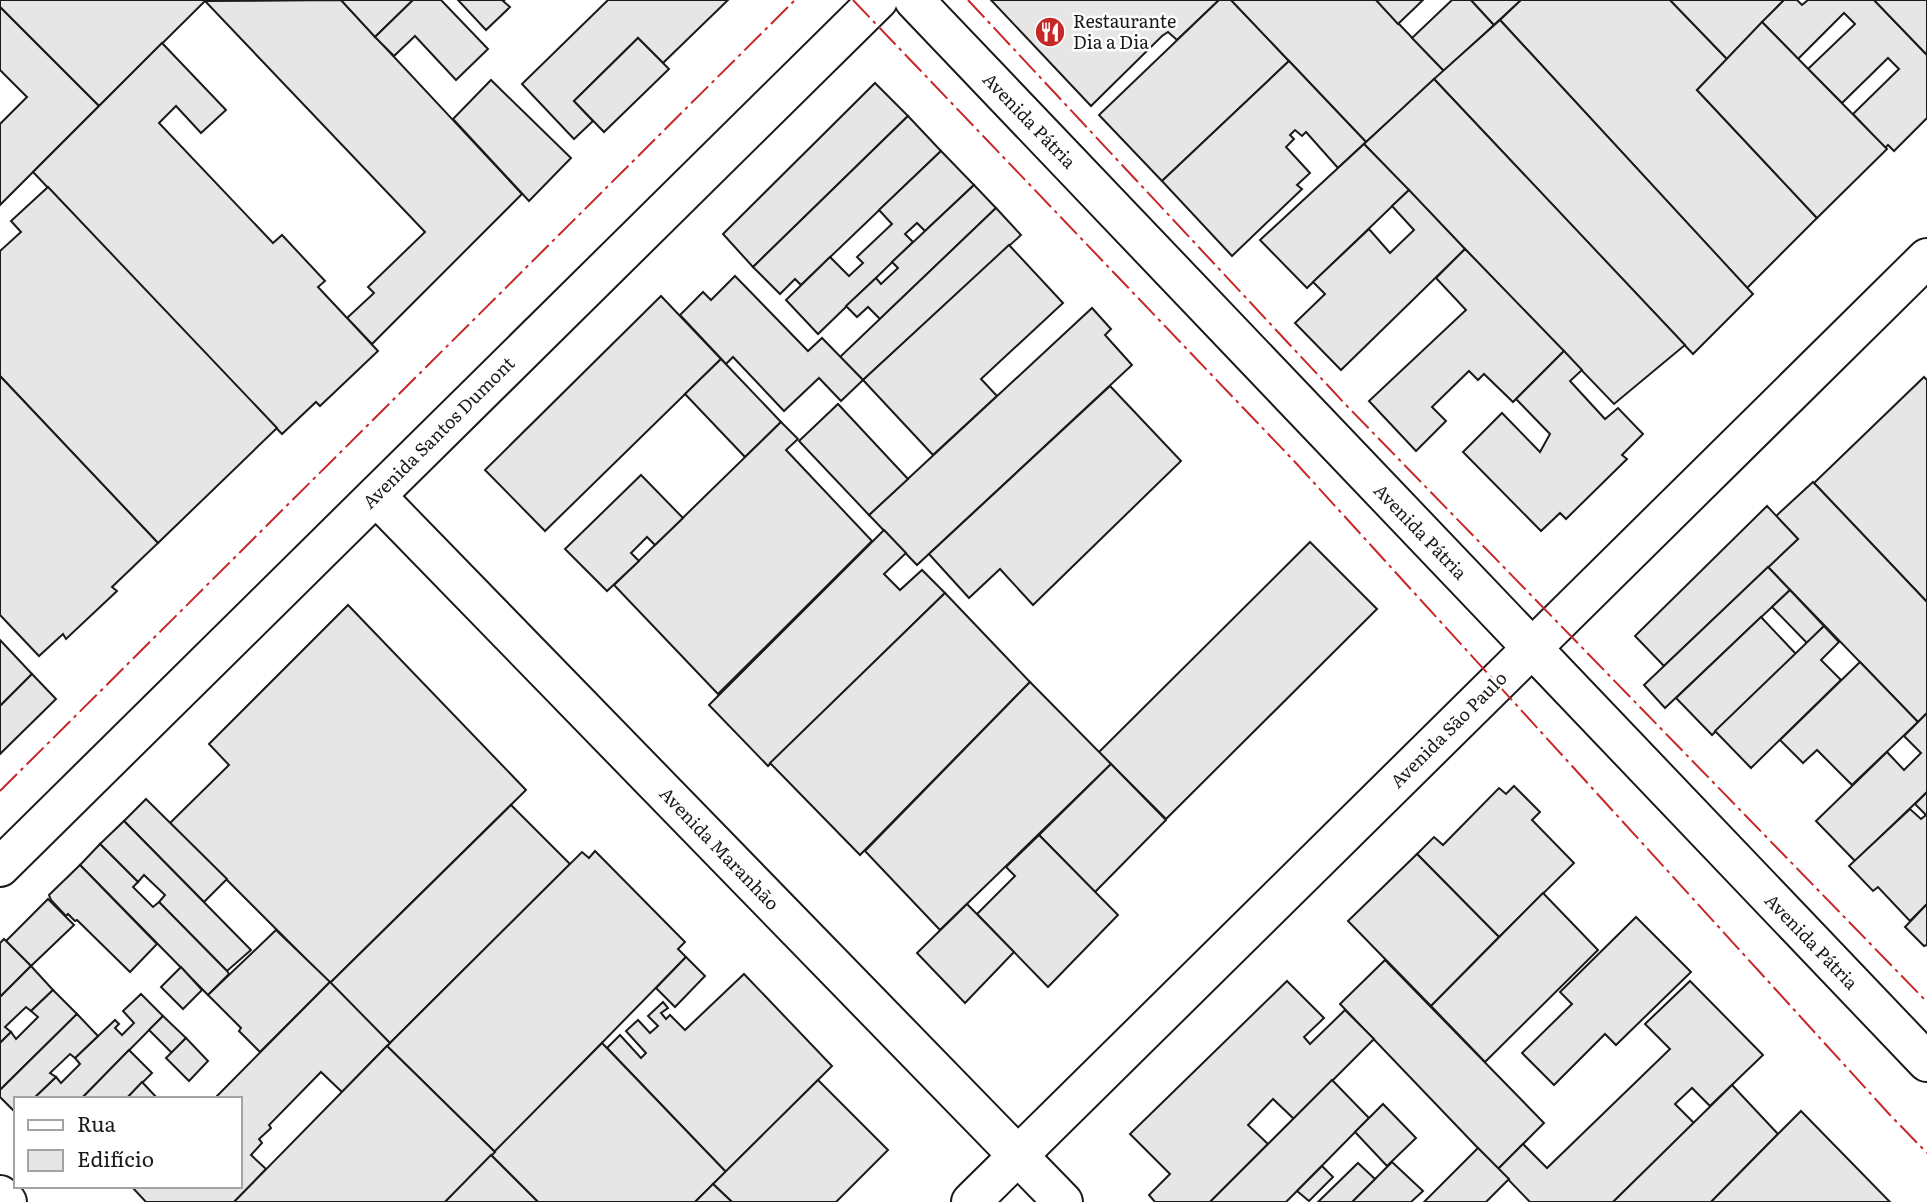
<svg xmlns="http://www.w3.org/2000/svg" width="1927" height="1202" font-family="Literata,serif">
  <rect width="100%" height="100%" fill="#fff"/>
  <g fill="#e6e6e6" stroke="#1a1a1a" stroke-width="2">
    <polygon points="0,0 206,0 99,106 0,7"/>
    <polygon points="341,0 522,194 372,344 347,318 374,293 368,287 425,232 205,1"/>
    <polygon points="341,0 413,0 375,37"/>
    <polygon points="413,0 441,0 488,49 456,80 415,36 394,56 375,37"/>
    <polygon points="458,0 505,0 503,1 510,7 486,30"/>
    <polygon points="608,0 728,0 663,63 638,38 574,101 593,121 574,139 522,84"/>
    <polygon points="991,0 1219,0 1177,40 1168,32 1162,36 1091,106"/>
    <polygon points="1219,0 1231,0 1289,61 1162,181 1099,115"/>
    <polygon points="1231,0 1376,0 1444,71 1366,142"/>
    <polygon points="1376,0 1423,0 1398,24"/>
    <polygon points="1452,0 1471,0 1494,25 1444,71 1412,38"/>
    <polygon points="1471,0 1521,0 1494,25"/>
    <polygon points="1521,0 1670,0 1727,59 1697,90 1817,218 1747,288 1500,20"/>
    <polygon points="1670,0 1784,0 1727,59"/>
    <polygon points="1784,0 1797,0 1802,5 1808,0 1874,0 1927,55 1927,118 1894,151 1888,145 1885,148 1853,114 1899,69 1888,58 1842,103 1808,69 1855,24 1844,13 1798,59 1762,22"/>
    <polygon points="1874,0 1927,0 1927,55"/>
    <polygon points="0,7 99,106 0,205 0,124 27,97 0,70"/>
    <polygon points="1500,20 1753,294 1693,354 1434,79"/>
    <polygon points="1762,22 1887,149 1817,218 1697,90"/>
    <polygon points="638,38 669,69 604,132 574,101"/>
    <polygon points="162,43 226,110 201,133 176,106 159,123 273,243 282,235 325,281 318,287 378,351 320,406 316,402 282,434 33,172"/>
    <polygon points="1289,61 1366,142 1338,168 1306,132 1302,136 1295,130 1290,135 1294,139 1286,147 1310,173 1297,185 1302,189 1232,256 1162,181"/>
    <polygon points="1434,79 1685,345 1614,404 1364,144"/>
    <polygon points="491,80 571,158 529,201 453,119"/>
    <polygon points="875,83 908,116 753,267 723,234"/>
    <polygon points="908,116 941,151 801,285 795,279 780,294 753,267"/>
    <polygon points="1364,144 1409,190 1307,288 1260,240"/>
    <polygon points="941,151 974,185 925,231 917,223 905,234 913,242 818,334 786,300 830,257 849,276 863,263 857,257 892,224 879,210"/>
    <polygon points="974,185 996,208 880,319 868,307 857,317 846,306 876,278 881,284 898,268 892,262"/>
    <polygon points="48,187 277,428 158,543 0,376 0,251 21,232 11,221"/>
    <polygon points="1409,190 1465,249 1341,370 1295,323 1325,294 1313,282 1369,229 1390,253 1414,230 1392,206"/>
    <polygon points="996,208 1021,235 863,380 840,357"/>
    <polygon points="1009,245 1063,303 981,379 997,396 933,455 863,380"/>
    <polygon points="1465,249 1564,351 1513,402 1484,374 1478,380 1469,371 1432,407 1446,421 1416,451 1369,401 1466,310 1436,278"/>
    <polygon points="735,276 808,351 822,338 863,380 841,401 819,378 784,411 733,357 726,364 680,315 703,292 711,300"/>
    <polygon points="661,296 721,359 545,531 485,470"/>
    <polygon points="1092,308 1111,329 1105,335 1132,365 917,565 869,515"/>
    <polygon points="1564,351 1582,370 1570,381 1605,419 1618,408 1643,434 1622,455 1627,459 1566,519 1560,513 1541,531 1463,452 1502,413 1540,452 1550,434 1516,399"/>
    <polygon points="721,359 781,422 745,457 685,394"/>
    <polygon points="0,376 158,543 112,587 117,591 66,639 63,634 39,656 0,615"/>
    <polygon points="1924,377 1927,380 1927,602 1814,483"/>
    <polygon points="1110,386 1181,461 1033,605 1000,569 969,598 929,554"/>
    <polygon points="838,404 908,479 869,515 799,441"/>
    <polygon points="781,422 798,439 786,450 872,541 718,694 614,585"/>
    <polygon points="641,475 683,518 655,545 647,537 631,553 639,561 607,591 565,549"/>
    <polygon points="1813,482 1927,602 1927,713 1918,722 1768,567 1798,539 1776,516"/>
    <polygon points="1767,506 1798,539 1664,666 1635,636"/>
    <polygon points="884,530 906,553 884,574 900,590 922,570 945,593 768,766 709,705"/>
    <polygon points="1310,542 1377,609 1166,819 1099,752"/>
    <polygon points="1768,567 1790,590 1665,708 1644,685"/>
    <polygon points="1790,590 1824,626 1807,643 1772,607"/>
    <polygon points="945,593 1030,682 860,855 770,763"/>
    <polygon points="348,605 526,790 330,983 170,823 229,765 209,744"/>
    <polygon points="1761,617 1796,654 1712,735 1676,698"/>
    <polygon points="1824,626 1839,642 1821,660 1841,680 1751,768 1715,731"/>
    <polygon points="0,640 32,674 0,706"/>
    <polygon points="1860,662 1918,722 1852,785 1817,750 1803,763 1780,740"/>
    <polygon points="32,674 56,699 0,754 0,706"/>
    <polygon points="1030,682 1111,764 940,930 865,851"/>
    <polygon points="1927,713 1927,792 1855,861 1816,821 1887,752 1904,770 1921,753 1904,736"/>
    <polygon points="1111,764 1166,820 1095,892 1039,835"/>
    <polygon points="1514,786 1540,812 1532,820 1574,863 1499,937 1417,854 1434,837 1443,845 1499,788 1506,794"/>
    <polygon points="1927,792 1927,904 1910,921 1878,887 1873,891 1849,866 1910,809 1921,819 1926,815 1915,804"/>
    <polygon points="146,799 227,879 204,902 124,821"/>
    <polygon points="511,805 570,864 390,1043 330,983"/>
    <polygon points="124,821 251,950 227,971 159,902 165,895 144,875 138,882 100,844"/>
    <polygon points="1039,835 1118,915 1048,987 977,914 1015,876 1006,867"/>
    <polygon points="100,844 138,882 133,887 153,907 159,902 227,971 229,974 208,995 80,865"/>
    <polygon points="595,851 685,942 678,949 686,957 495,1152 387,1046 582,852 589,858"/>
    <polygon points="1417,854 1499,937 1431,1006 1348,921"/>
    <polygon points="80,865 157,944 130,972 77,920 75,921 68,914 66,916 51,900 49,895"/>
    <polygon points="1543,893 1598,950 1485,1062 1431,1006"/>
    <polygon points="48,899 74,925 31,966 6,941"/>
    <polygon points="967,904 1014,952 965,1003 917,953"/>
    <polygon points="1927,904 1927,945 1924,946 1905,927"/>
    <polygon points="1636,917 1691,972 1616,1045 1605,1034 1554,1085 1522,1053 1572,1004 1560,992"/>
    <polygon points="276,930 330,982 260,1052 239,1031 241,1028 208,995"/>
    <polygon points="4,939 31,966 0,997 0,943"/>
    <polygon points="686,957 705,976 675,1007 656,988"/>
    <polygon points="1385,960 1544,1123 1498,1169 1340,1004"/>
    <polygon points="31,966 53,990 31,1011 26,1007 5,1027 11,1032 0,1043 0,997"/>
    <polygon points="181,967 202,990 183,1009 161,987"/>
    <polygon points="744,974 832,1066 726,1172 607,1048 620,1035 641,1058 646,1053 626,1031 638,1020 650,1033 658,1026 648,1016 663,1002 668,1008 661,1013 666,1019 670,1015 685,1030"/>
    <polygon points="1287,981 1324,1018 1304,1037 1310,1044 1345,1010 1374,1039 1294,1119 1273,1099 1248,1125 1268,1144 1210,1202 1155,1202 1149,1195 1170,1174 1130,1134"/>
    <polygon points="1690,981 1763,1055 1710,1106 1692,1088 1675,1104 1694,1123 1613,1202 1530,1202 1498,1169 1523,1144 1547,1168 1670,1049 1645,1024"/>
    <polygon points="330,982 390,1043 342,1092 321,1072 269,1125 271,1128 259,1139 262,1143 251,1155 266,1169 234,1202 146,1202 131,1186 240,1186 240,1099 214,1099"/>
    <polygon points="53,990 77,1014 0,1090 0,1043 11,1032 16,1039 38,1017 31,1011"/>
    <polygon points="141,994 163,1016 81,1099 33,1099 56,1077 61,1083 80,1064 75,1058 115,1020 119,1024 115,1028 122,1035 134,1023 123,1011"/>
    <polygon points="77,1014 98,1036 75,1058 70,1054 50,1073 56,1077 33,1099 16,1099 16,1113 0,1097 0,1090"/>
    <polygon points="163,1016 186,1038 172,1053 149,1030"/>
    <polygon points="186,1038 208,1061 189,1081 166,1058"/>
    <polygon points="602,1043 726,1172 695,1202 538,1202 491,1155"/>
    <polygon points="387,1046 495,1152 445,1202 234,1202"/>
    <polygon points="129,1050 152,1073 126,1099 81,1099"/>
    <polygon points="818,1080 888,1150 836,1202 732,1202 713,1184"/>
    <polygon points="1332,1080 1369,1118 1297,1191 1286,1202 1210,1202"/>
    <polygon points="142,1082 158,1099 126,1099"/>
    <polygon points="1732,1085 1778,1134 1711,1202 1613,1202"/>
    <polygon points="1383,1104 1416,1138 1387,1166 1355,1132"/>
    <polygon points="1801,1111 1890,1202 1711,1202 1778,1134"/>
    <polygon points="1478,1148 1509,1179 1486,1202 1424,1202"/>
    <polygon points="491,1155 538,1202 445,1202"/>
    <polygon points="1392,1162 1423,1191 1411,1202 1352,1202"/>
    <polygon points="1358,1163 1375,1179 1352,1202 1318,1202"/>
    <polygon points="1322,1166 1333,1177 1309,1201 1297,1191"/>
    <polygon points="713,1184 732,1202 695,1202"/>
  </g>
  <g fill="none" stroke-linecap="round" stroke-linejoin="round">
    <g stroke="#1a1a1a" stroke-width="42">
      <g id="street">
        <polyline points="914,0 1927,1062"/>
        <polyline points="376,496 1063,1202"/>
        <polyline points="0,867 878,0"/>
        <polyline points="0,1195 7,1202"/>
        <polyline points="971,1202 1927,258"/>
      </g>
    </g>
    <use href="#street" stroke="#fff" stroke-width="38"/>
    <g stroke="#c62828" stroke-width="2" stroke-dasharray="24 5 3.5 5" stroke-linecap="butt">
      <polyline points="853,0 1295,462 1890,1115 1927,1153"/>
      <polyline points="968,0 1347,406 1927,1002"/>
      <polyline points="0,791 795,0"/>
    </g>
  </g>
  <defs>
    <g id="restaurant-disc" transform="scale(1.575)"><circle r="9.5" fill="#c62828" stroke="#fff"/><path d="M-5-6h1v4h1v-4h1v4h1v-4h1v5L-1.5 .5V6h-2V.5L-5-1ZM5-6V6H3V1.5H1.5Q1.5-4 5-6Z" fill="#fff"/></g>
  </defs>
  <g fill-rule="evenodd">
    <use href="#restaurant-disc" x="1050" y="32"/>
  </g>
  <g text-anchor="middle" stroke-width="5" stroke-linejoin="round" paint-order="stroke">
    <g font-size="18" fill="#1a1a1a" stroke="#fff" text-anchor="start">
      <text x="1073" y="28">Restaurante<tspan x="1073" dy="21">Dia a Dia</tspan></text>
    </g>
    <g font-size="18" fill="#1a1a1a" stroke="#fff">
      <text transform="translate(1029 121) rotate(46)" y="6">Avenida Pátria</text>
      <text transform="translate(439 433) rotate(-45)" y="6">Avenida Santos Dumont</text>
      <text transform="translate(1420 532) rotate(46)" y="6">Avenida Pátria</text>
      <text transform="translate(1449 730) rotate(-45)" y="6">Avenida São Paulo</text>
      <text transform="translate(719 849) rotate(46)" y="6">Avenida Maranhão</text>
      <text transform="translate(1811 942) rotate(46)" y="6">Avenida Pátria</text>
    </g>
  </g>
  <rect x="14" y="1097" width="228" height="91" fill="#ffffff" stroke="#a3a3a3" stroke-width="2"/>
  <rect x="28" y="1120" width="35" height="10" fill="#ffffff" stroke="#a3a3a3" stroke-width="2"/>
  <text x="77" y="1132" font-size="21" fill="#1a1a1a">Rua</text>
  <rect x="28" y="1150" width="35" height="21" fill="#e6e6e6" stroke="#a3a3a3" stroke-width="2"/>
  <text x="77" y="1167" font-size="21" fill="#1a1a1a">Edifício</text>
</svg>
